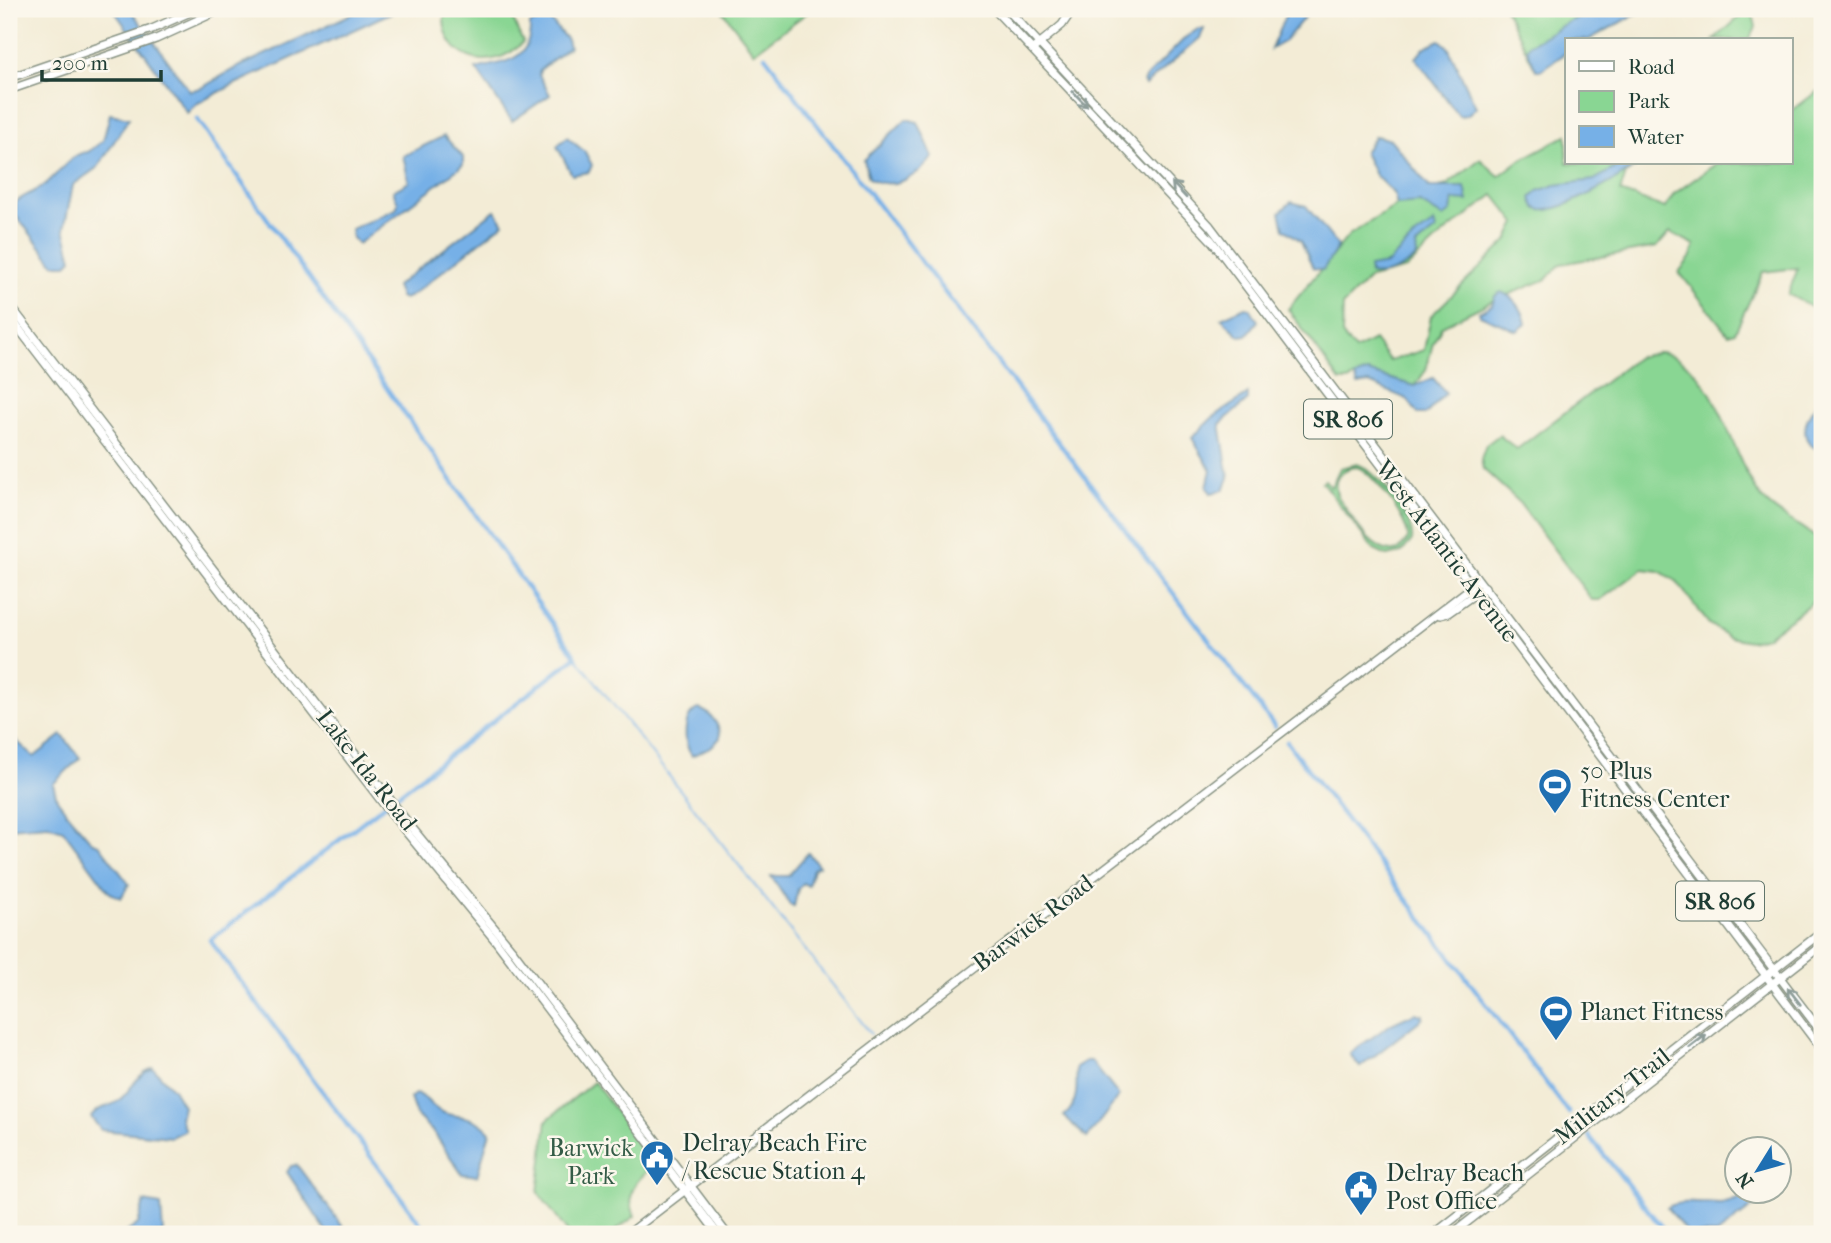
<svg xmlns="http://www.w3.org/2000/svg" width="1831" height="1243" font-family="'IM FELL French Canon',serif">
  <rect width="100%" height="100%" fill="#fbf7ec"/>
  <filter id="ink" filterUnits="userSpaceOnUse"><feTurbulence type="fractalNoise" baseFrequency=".0143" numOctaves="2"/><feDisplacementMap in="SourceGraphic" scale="14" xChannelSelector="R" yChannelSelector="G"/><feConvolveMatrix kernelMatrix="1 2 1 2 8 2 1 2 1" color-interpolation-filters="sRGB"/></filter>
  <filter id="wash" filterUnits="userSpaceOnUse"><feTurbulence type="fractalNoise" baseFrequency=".00686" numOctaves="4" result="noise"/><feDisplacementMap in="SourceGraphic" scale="28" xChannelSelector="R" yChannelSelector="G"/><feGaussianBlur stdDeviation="1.57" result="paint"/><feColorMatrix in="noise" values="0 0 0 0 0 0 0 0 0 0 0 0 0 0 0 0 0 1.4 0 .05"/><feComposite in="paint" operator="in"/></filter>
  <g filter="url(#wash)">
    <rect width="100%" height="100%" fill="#f3ecd6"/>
    <g fill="#89d693" stroke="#548a64" stroke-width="2" fill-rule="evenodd">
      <path d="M 452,9 L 511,9 L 510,13 L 523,42 C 492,75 441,61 444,12 Z"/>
      <polygon points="721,9 812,9 754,52"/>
      <polygon points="1505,9 1645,9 1588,40 1567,40 1567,52 1541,70 1536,70"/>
      <polygon points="1742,9 1752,10 1756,27 1749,40 1714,40 1745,12"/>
      <path d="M 1822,88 L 1822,313 L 1788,294 L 1798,268 L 1763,272 L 1735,332 L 1728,334 L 1679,272 L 1690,258 L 1695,245 L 1670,232 L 1657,247 L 1561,264 L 1545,280 L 1492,301 L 1442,326 L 1433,343 L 1426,370 L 1415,386 L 1367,372 L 1348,381 L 1340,381 L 1288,309 L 1349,235 L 1397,205 L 1394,194 L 1375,175 L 1364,152 L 1375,136 C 1405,139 1408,182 1434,188 L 1447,185 L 1480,159 L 1499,176 L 1520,160 L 1567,135 L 1567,163 L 1640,163 L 1626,174 L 1620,192 L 1665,208 L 1674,194 L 1717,163 L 1791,163 L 1791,111 ZM 1494,195 L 1516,223 L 1507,241 L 1431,316 L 1424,350 L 1390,361 L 1374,340 L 1355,350 L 1342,335 L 1343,305 L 1370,278 L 1406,269 L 1443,234 Z"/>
      <path d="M 1660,352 C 1721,365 1728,456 1762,498 C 1775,515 1806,526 1822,544 L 1822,591 L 1819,597 L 1766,637 L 1750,641 L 1729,637 L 1709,624 L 1676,581 L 1659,571 L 1643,569 L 1600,600 L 1592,600 L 1517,500 L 1483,469 L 1481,459 L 1486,445 L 1499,435 L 1517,449 L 1638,357 Z"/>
      <path d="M 1357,464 C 1376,469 1415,520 1412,540 L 1401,553 L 1387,556 L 1374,550 L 1322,482 L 1325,480 L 1331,487 L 1340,468 ZM 1357,467 C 1373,472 1410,522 1408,539 L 1399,550 C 1373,559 1350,514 1337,495 C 1332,480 1340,468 1357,467 Z"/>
      <path d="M 594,1082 L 655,1164 C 637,1180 624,1190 635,1216 L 611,1234 L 569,1234 L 538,1192 L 547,1120 Z"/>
    </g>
    <g fill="#76b0e7" stroke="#4a768e" stroke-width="2">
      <polygon points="113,9 130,9 190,91 203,87 234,69 362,9 399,9 233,85 196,104 187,113"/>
      <polygon points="1288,9 1311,9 1285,41 1271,49"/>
      <polygon points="1606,9 1645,9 1588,40 1567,40 1567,52 1541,70 1536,70 1527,49 1530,44 1570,21"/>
      <path d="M 546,15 L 567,40 L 569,47 L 540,70 L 539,75 L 550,95 L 512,121 L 476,69 C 503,61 531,63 530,25 Z"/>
      <polygon points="1198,29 1204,29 1200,38 1145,85 1143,82 1146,77 1186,37"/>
      <polygon points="1440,40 1448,47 1476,107 1467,115 1459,116 1416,58 1425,47"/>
      <path d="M 110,114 L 129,118 L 98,167 L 73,185 L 64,229 L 72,259 L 67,264 L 54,264 L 15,214 L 16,202 C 24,195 32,193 40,188 C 56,179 70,152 88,152 L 103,141 Z"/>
      <path d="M 906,119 L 918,122 L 933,157 C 917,177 893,192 869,178 L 864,160 Z"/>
      <polygon points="444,136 463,157 463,165 358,244 352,238 351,229 396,209 398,203 393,191 409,182 403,156"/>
      <polygon points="1375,136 1391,140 1429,187 1465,187 1468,201 1453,200 1451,212 1443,217 1420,203 1397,205 1394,194 1375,175 1364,152"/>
      <polygon points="567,137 585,152 592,165 589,172 572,175 557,146"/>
      <path d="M 1624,163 L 1640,163 C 1624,176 1561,213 1541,210 C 1535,209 1533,204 1531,198 L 1538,191 L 1555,185 L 1594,180 Z"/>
      <polygon points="1291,202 1306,206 1338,246 1323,270 1313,268 1301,241 1284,229 1280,212"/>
      <polygon points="495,210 504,223 411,296 404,299 400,297 396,286"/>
      <path d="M 1434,223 L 1436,230 L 1416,246 L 1417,256 C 1405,268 1387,277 1370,274 L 1369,267 L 1387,264 L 1414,237 Z"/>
      <path d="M 1501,292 C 1516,298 1523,309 1526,324 L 1517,331 L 1480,315 L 1479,312 L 1492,305 L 1495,296 Z"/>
      <polygon points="1245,307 1250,308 1258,321 1247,335 1240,336 1221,318"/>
      <polygon points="1367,372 1415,386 1433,378 1446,393 1426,414 1418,414 1407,399 1369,383 1358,385 1355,377"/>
      <polygon points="1248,394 1248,400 1220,424 1229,478 1224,490 1211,493 1207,487 1211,470 1192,438 1212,418"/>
      <path d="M 1822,399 L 1822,451 C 1794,442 1806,412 1822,399 Z"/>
      <path d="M 698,709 C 710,711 721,726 720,738 L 712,746 L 692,756 C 683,743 682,716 698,709 Z"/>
      <polygon points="9,734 34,757 62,735 80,758 53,784 57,799 71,818 90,840 100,846 129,884 121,898 110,893 63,830 48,825 9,828 11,776"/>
      <polygon points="808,853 819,866 813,869 808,886 803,883 798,889 794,906 790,905 771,876 788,876"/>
      <polygon points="1415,1013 1423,1015 1423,1018 1360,1067 1350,1054 1353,1051 1391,1024"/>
      <path d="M 1086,1061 L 1091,1061 L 1119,1096 L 1087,1138 L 1064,1116 C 1079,1105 1077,1083 1076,1067 Z"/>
      <path d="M 153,1068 L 173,1089 L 183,1106 L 180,1118 L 185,1130 L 171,1137 L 101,1130 L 91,1117 C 98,1107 106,1108 115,1103 C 131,1094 133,1076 153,1068 Z"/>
      <path d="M 415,1094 C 427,1096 428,1104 438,1110 C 452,1120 470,1110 490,1132 L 477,1176 L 462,1174 L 434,1133 L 416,1115 L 410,1098 Z"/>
      <polygon points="297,1165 346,1231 345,1233 328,1234 287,1172 291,1166"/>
      <path d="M 1757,1195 L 1762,1200 L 1717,1234 L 1688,1234 L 1667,1208 C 1679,1199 1704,1204 1720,1204 C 1728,1204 1743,1195 1757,1195 Z"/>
      <polygon points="144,1202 161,1205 163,1234 124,1234 138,1224"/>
    </g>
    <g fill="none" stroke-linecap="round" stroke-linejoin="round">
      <polyline stroke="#76b0e7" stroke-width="2" points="576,657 871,1034"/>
      <g stroke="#76b0e7" stroke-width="4.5">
        <polyline points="765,56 1275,727"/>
        <polyline points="197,119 576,657 210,940 428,1234"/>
        <polyline points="1287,742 1569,1113"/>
        <polyline points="1589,1136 1667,1234"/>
      </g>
    </g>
  </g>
  <g filter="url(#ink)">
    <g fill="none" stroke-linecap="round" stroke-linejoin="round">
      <g stroke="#899485" stroke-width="10">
        <g id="secondary">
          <polyline points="1033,49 1062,25 1073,9"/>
          <polyline points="9,78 152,29 197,9"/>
          <polyline points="9,90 156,39 222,9"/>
          <polyline points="9,304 412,828 514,952 727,1234"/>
          <polyline points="9,316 389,811 495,940 718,1234"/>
          <polyline points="1440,615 1448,613 1485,587"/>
          <polyline points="628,1234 1477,583"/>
          <polyline points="1434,1234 1822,932"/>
          <polyline points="1452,1234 1822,945"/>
        </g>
      </g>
      <g stroke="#899485" stroke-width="10">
        <g id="primary">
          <polyline points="994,9 1212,241 1822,1050"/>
          <polyline points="1007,9 1210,226 1822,1033"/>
        </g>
      </g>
      <use href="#secondary" stroke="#fff" stroke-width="7"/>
      <use href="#primary" stroke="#fff" stroke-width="7"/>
    </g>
    <defs><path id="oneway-shaft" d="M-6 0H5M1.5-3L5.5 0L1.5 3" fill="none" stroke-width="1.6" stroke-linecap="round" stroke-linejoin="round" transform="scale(1.75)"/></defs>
    <g stroke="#8f9e9a">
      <use href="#oneway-shaft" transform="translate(1080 99) rotate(46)"/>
      <use href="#oneway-shaft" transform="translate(1179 190) rotate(-133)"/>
      <use href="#oneway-shaft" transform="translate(1794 996) rotate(-127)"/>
      <use href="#oneway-shaft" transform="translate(1698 1041) rotate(-38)"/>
    </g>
  </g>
  <defs>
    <g id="stadium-pin" transform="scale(1.75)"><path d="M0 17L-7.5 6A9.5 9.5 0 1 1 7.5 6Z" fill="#1f6fb2" stroke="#fbf7ec"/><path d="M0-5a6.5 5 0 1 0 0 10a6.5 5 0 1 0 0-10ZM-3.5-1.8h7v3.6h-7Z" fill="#fff"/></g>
    <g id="civic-pin" transform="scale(1.75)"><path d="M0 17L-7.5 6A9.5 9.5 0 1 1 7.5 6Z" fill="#1f6fb2" stroke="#fbf7ec"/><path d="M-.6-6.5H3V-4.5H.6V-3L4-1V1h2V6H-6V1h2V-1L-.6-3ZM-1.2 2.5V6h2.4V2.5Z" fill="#fff"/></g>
  </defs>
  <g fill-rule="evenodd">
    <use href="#stadium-pin" x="1555" y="785"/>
    <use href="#stadium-pin" x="1556" y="1012"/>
    <use href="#civic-pin" x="657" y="1157"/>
    <use href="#civic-pin" x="1361" y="1187"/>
  </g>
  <g text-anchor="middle" stroke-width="5" stroke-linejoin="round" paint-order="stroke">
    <g fill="#fbf7ec" stroke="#61756b" stroke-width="2">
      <rect x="1304" y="399.5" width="88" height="39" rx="5"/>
      <rect x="1676" y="881.5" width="88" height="39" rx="5"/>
    </g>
    <g font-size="23" font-weight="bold" fill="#1f3d34">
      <text x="1348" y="427">SR 806</text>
      <text x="1720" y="909">SR 806</text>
    </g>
    <g font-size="24" fill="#1f3d34" stroke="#fbf7ec">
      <text transform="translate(1447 551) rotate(53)" y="8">West Atlantic Avenue</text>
      <text transform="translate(367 770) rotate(52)" y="8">Lake Ida Road</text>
      <text transform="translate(1033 923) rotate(-37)" y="8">Barwick Road</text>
      <text transform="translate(1612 1096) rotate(-38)" y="8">Military Trail</text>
    </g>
    <g font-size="24" fill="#1f3d34" stroke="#fbf7ec" text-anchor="start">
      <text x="1580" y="779">50 Plus<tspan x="1580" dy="28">Fitness Center</tspan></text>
      <text x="1580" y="1020">Planet Fitness</text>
      <text x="682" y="1151">Delray Beach Fire<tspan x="682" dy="28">/ Rescue Station 4</tspan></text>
      <text x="1386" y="1181">Delray Beach<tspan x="1386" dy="28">Post Office</tspan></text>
    </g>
    <g font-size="24" fill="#345c47" stroke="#fbf7ec">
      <text x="591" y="1156">Barwick<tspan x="591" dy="28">Park</tspan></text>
    </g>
  </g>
  <rect width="1831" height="1243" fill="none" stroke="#fbf7ec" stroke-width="35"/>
  <rect x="1565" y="38" width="228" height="126" fill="#fbf7ec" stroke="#a3ada2" stroke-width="2"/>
  <rect x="1579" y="61" width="35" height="10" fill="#ffffff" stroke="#a3ada2" stroke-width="2"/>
  <text x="1628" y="74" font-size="21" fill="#1f3d34">Road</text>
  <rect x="1579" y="91" width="35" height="21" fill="#89d693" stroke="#a3ada2" stroke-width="2"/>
  <text x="1628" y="108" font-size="21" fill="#1f3d34">Park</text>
  <rect x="1579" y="126" width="35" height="21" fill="#76b0e7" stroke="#a3ada2" stroke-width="2"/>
  <text x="1628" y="144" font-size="21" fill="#1f3d34">Water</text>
  <g transform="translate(1758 1170) rotate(233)"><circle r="33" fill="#fbf7ec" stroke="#a3ada2" stroke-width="2"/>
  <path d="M0-5L12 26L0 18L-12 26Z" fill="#1f6fb2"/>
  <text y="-10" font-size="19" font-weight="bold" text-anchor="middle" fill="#1f3d34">N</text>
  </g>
  <path d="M42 70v10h119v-10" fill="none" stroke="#1f3d34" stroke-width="3.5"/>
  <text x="52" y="70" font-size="21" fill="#1f3d34" stroke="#fbf7ec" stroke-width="5" paint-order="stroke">200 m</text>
</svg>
